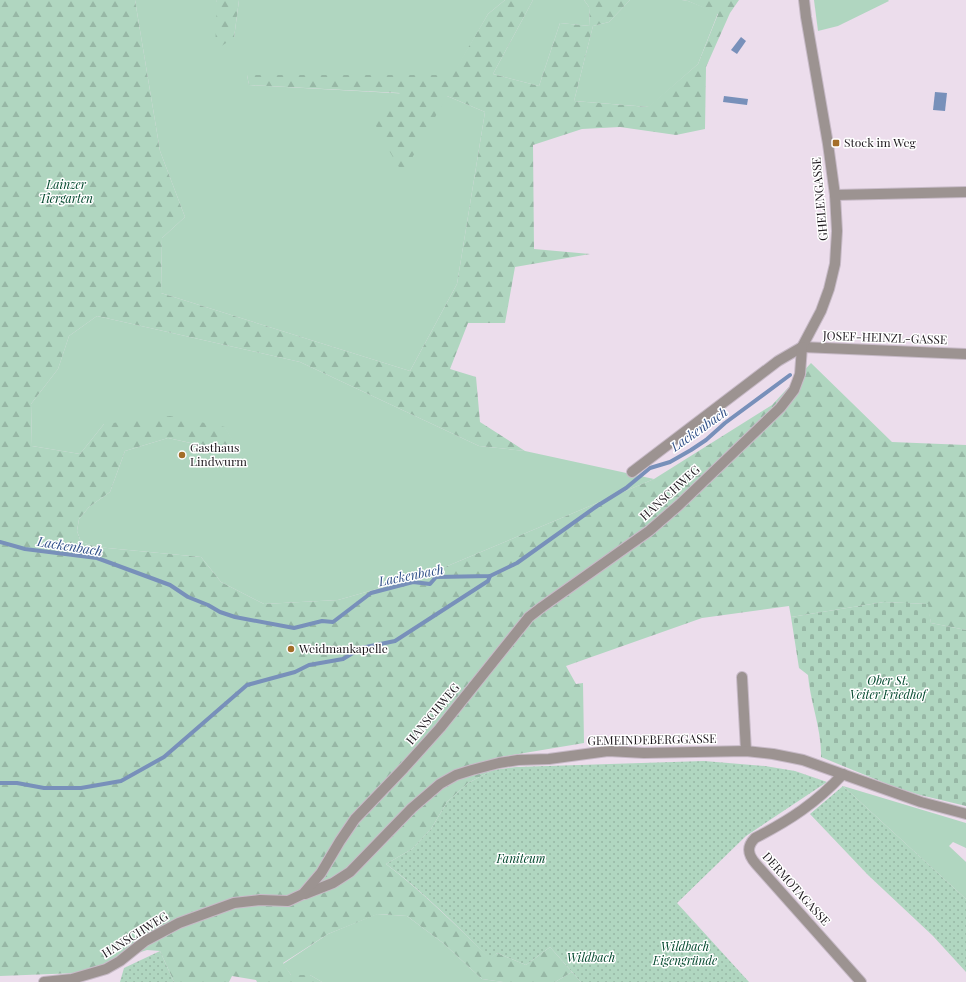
<svg xmlns="http://www.w3.org/2000/svg" width="966" height="982" font-family="'Playfair Display',serif">
  <defs>
    <pattern id="forest-firs" width="22" height="20" patternUnits="userSpaceOnUse"><rect width="22" height="20" fill="#b0d6c0"/><path d="M5 1l3.5 6h-7zM16 11l3.5 6h-7z" fill="#97b7a5"/></pattern>
    <pattern id="cemetery-stones" width="16" height="16" patternUnits="userSpaceOnUse"><rect width="16" height="16" fill="#b0d6c0"/><path d="M2 7V4a2 2 0 0 1 4 0v3zM10 15v-3a2 2 0 0 1 4 0v3z" fill="#97b7a5"/></pattern>
    <pattern id="garden-dots" width="8" height="8" patternUnits="userSpaceOnUse"><rect width="8" height="8" fill="#b0d6c0"/><path d="M2 2h.1M6 6h.1" fill="none" stroke="#97b7a5" stroke-width="1.8" stroke-linecap="round"/></pattern>
  </defs>
  <rect width="100%" height="100%" fill="#ecddec"/>
  <g fill="#b0d6c0">
    <polygon points="135,0 216,0 234,38 239,0 505,0 488,14 453,75 247,75 249,85 447,96 485,112 457,284 410,371 161,293 162,238 185,217 160,151"/>
    <polygon points="533,0 584,0 589,7 590,26 560,23 539,86 493,74"/>
    <polygon points="630,0 682,0 688,1 718,13 698,64 649,107 574,101 593,26 609,22"/>
    <polygon points="814,0 888,0 889,1 838,26 818,31"/>
    <polygon points="97,316 300,362 479,446 525,451 654,479 426,575 338,600 264,604 221,582 201,557 97,547 81,542 77,531 79,519 89,507 110,492 125,451 168,438 240,454 225,428 104,424 80,454 32,446 31,404 58,369 69,336"/>
    <polygon points="843,786 966,823 966,848 953,842 949,846 966,862 966,899"/>
    <polygon points="377,914 407,916 443,943 482,979 503,982 322,982 310,975 291,975 283,964 328,934"/>
    <polygon points="572,972 581,982 555,982"/>
  </g>
  <g fill="url(#forest-firs)">
    <path d="M 0,0 L 135,0 L 160,151 L 185,217 L 162,238 L 161,293 L 410,371 L 457,284 L 485,112 L 447,96 L 403,174 L 384,142 L 373,120 L 400,93 L 249,85 L 247,75 L 452,75 L 488,14 L 505,0 L 533,0 L 493,74 L 539,86 L 560,23 L 590,26 L 589,7 L 584,0 L 630,0 L 609,22 L 593,26 L 574,101 L 648,107 L 698,64 L 718,14 L 688,1 L 682,0 L 739,0 L 730,13 L 706,67 L 705,129 L 676,135 L 620,127 L 582,129 L 533,145 L 534,249 L 590,254 L 515,267 L 505,323 L 468,323 L 450,369 L 476,377 L 480,422 L 525,451 L 479,446 L 300,362 L 97,316 L 69,336 L 58,369 L 31,404 L 32,446 L 80,454 L 104,424 L 170,416 L 225,427 L 241,454 L 168,438 L 125,451 L 110,492 L 89,507 L 79,519 L 77,531 L 81,542 L 97,547 L 201,557 L 221,582 L 264,604 L 338,600 L 426,575 L 654,479 L 772,405 L 811,363 L 892,442 L 966,445 L 966,630 L 931,623 L 927,604 L 884,602 L 791,617 L 789,606 L 702,618 L 566,666 L 576,684 L 583,683 L 584,743 L 501,757 L 493,770 L 468,783 L 447,802 L 431,829 L 412,849 L 386,864 C 423,892 456,926 490,958 L 497,953 L 526,965 L 550,947 L 572,972 L 555,982 L 503,982 L 482,979 L 443,943 L 407,916 L 378,914 L 328,934 L 283,963 L 291,975 L 310,975 L 322,982 L 257,982 L 256,980 L 232,976 L 229,982 L 174,982 L 160,951 L 147,950 L 77,973 L 0,976 Z"/>
    <polygon points="216,0 239,0 234,38 215,50 217,3"/>
  </g>
  <path fill="url(#cemetery-stones)" d="M 884,602 L 928,604 L 931,623 L 966,630 L 966,806 L 920,795 L 892,786 L 821,757 C 822,730 810,702 808,675 L 799,668 L 791,617 Z"/>
  <g fill="url(#garden-dots)">
    <path d="M 704,761 L 765,766 L 795,771 L 827,782 L 746,836 L 677,903 L 749,982 L 581,982 L 550,947 L 526,965 L 497,953 L 490,959 C 457,926 424,892 386,864 L 412,849 L 431,829 L 447,802 L 468,783 L 493,770 L 516,767 Z"/>
    <polygon points="843,786 966,899 966,972 933,936 868,875 810,814"/>
    <polygon points="160,951 174,982 120,982 124,968"/>
  </g>
  <g fill="#7890ba">
    <polygon points="741,37 746,41 737,54 731,50"/>
    <polygon points="935,92 947,93 945,111 933,110"/>
    <polygon points="724,96 748,99 747,105 723,102"/>
  </g>
  <g fill="none" stroke-linecap="round" stroke-linejoin="round">
    <g stroke="#7890ba" stroke-width="4">
      <polyline points="0,542 25,549 97,558 170,585 188,597 208,605 220,612 235,617 294,628 322,621 333,622 371,593 413,582 430,584 436,577 490,576 517,563 597,506 626,488 650,468 670,462 691,450 706,440 725,423 790,375"/>
      <polyline points="0,783 17,783 44,788 81,788 121,781 164,757 247,685 295,672 309,665 343,659 361,648 395,641 488,581 490,576"/>
    </g>
    <g stroke="#c7bac7" stroke-width="12">
      <g id="street">
        <polyline points="835,195 966,192"/>
        <polyline points="802,347 966,354"/>
        <polyline points="632,472 778,361 802,347 821,311 829,289 835,264 837,231 835,195 828,144 806,17 804,0"/>
        <polyline points="742,677 746,751"/>
        <path d="M 843,774 C 816,803 790,820 755,838 C 746,847 748,855 756,864 L 861,982"/>
        <polyline points="305,894 333,883 350,872 412,808 440,784 456,775 472,770 499,763 518,760 549,759 608,751 644,753 746,751 773,754 803,760 921,802 966,814"/>
        <polyline points="44,982 72,979 106,969 120,961 145,941 179,923 234,903 260,900 288,901 303,894 321,873 340,841 355,819 404,768 440,728 529,617 542,607 649,531 679,505 780,408 794,390 800,374 802,347"/>
      </g>
    </g>
    <use href="#street" stroke="#9c9391" stroke-width="10"/>
  </g>
  <g fill="#a46e29" stroke="#fff" stroke-width="1.5">
    <rect x="832" y="139" width="8" height="8" rx="2"/>
    <circle cx="182" cy="455" r="4"/>
    <circle cx="291" cy="649" r="4"/>
  </g>
  <g text-anchor="middle" stroke-width="3" stroke-linejoin="round" paint-order="stroke">
    <g font-size="12" fill="#1d181d" stroke="#fff" text-anchor="start">
      <text x="844" y="147">Stock im Weg</text>
      <text x="190" y="452">Gasthaus<tspan x="190" dy="14">Lindwurm</tspan></text>
      <text x="299" y="653">Weidmankapelle</text>
    </g>
    <g font-size="12" font-style="italic" fill="#01472c" stroke="#fff">
      <text x="66" y="189">Lainzer<tspan x="66" dy="14">Tiergarten</tspan></text>
      <text x="888" y="685">Ober St.<tspan x="888" dy="14">Veiter Friedhof</tspan></text>
      <text x="521" y="863">Faniteum</text>
      <text x="685" y="951">Wildbach<tspan x="685" dy="14">Eigengründe</tspan></text>
      <text x="591" y="962">Wildbach</text>
    </g>
    <g font-size="12" fill="#1d181d" stroke="#fff">
      <text transform="translate(820 199) rotate(-95)" y="4">GHELENGASSE</text>
      <text transform="translate(885 338) rotate(2)" y="4">JOSEF-HEINZL-GASSE</text>
      <text transform="translate(670 493) rotate(-42)" y="4">HANSCHWEG</text>
      <text transform="translate(433 714) rotate(-50)" y="4">HANSCHWEG</text>
      <text transform="translate(652 740) rotate(-1)" y="4">GEMEINDEBERGGASSE</text>
      <text transform="translate(796 889) rotate(48)" y="4">DERMOTAGASSE</text>
      <text transform="translate(135 935) rotate(-32)" y="4">HANSCHWEG</text>
    </g>
    <g font-size="13" font-style="italic" fill="#32528a" stroke="#fff">
      <text transform="translate(699 429) rotate(-35)" y="5">Lackenbach</text>
      <text transform="translate(70 546) rotate(9)" y="5">Lackenbach</text>
      <text transform="translate(411 575) rotate(-11)" y="5">Lackenbach</text>
    </g>
  </g>
</svg>
